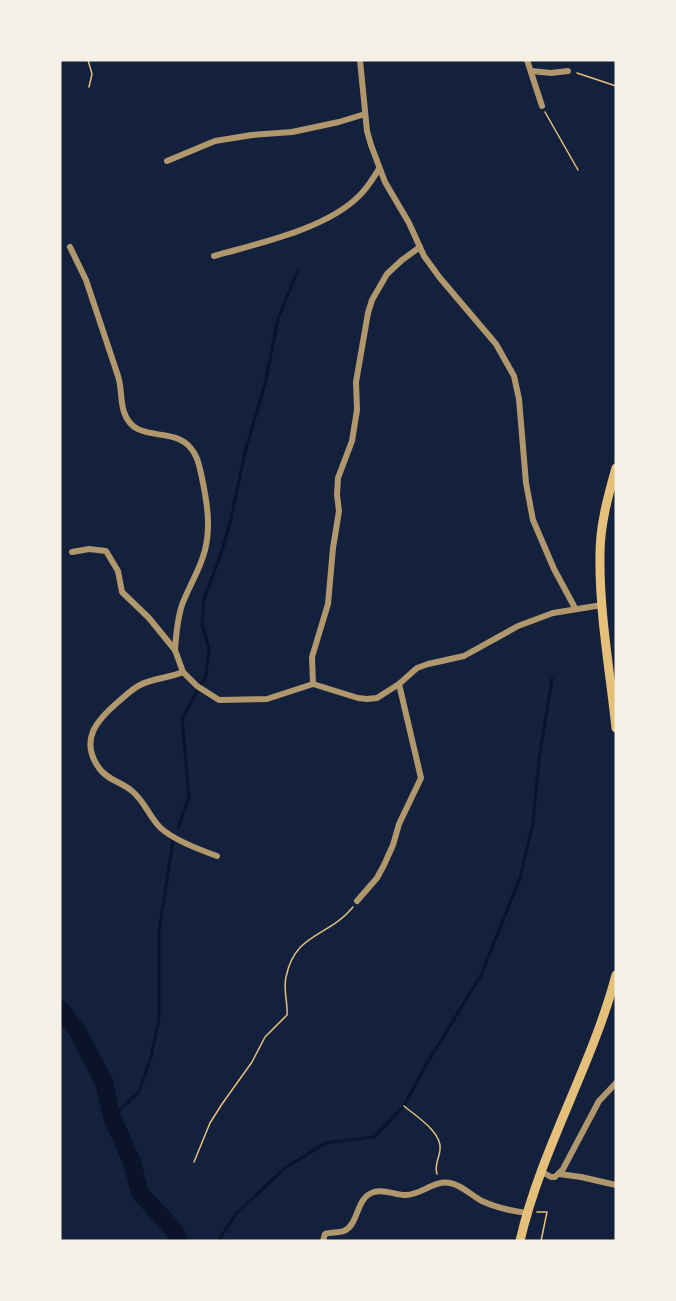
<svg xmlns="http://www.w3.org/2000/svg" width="676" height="1301" font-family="Overpass,sans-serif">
  <rect width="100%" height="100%" fill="#14213d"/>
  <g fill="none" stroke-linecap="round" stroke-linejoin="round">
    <g stroke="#0b132b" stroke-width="3">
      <polyline points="178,828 189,796 182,719 206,675 209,649 202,624 204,599 221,554 231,519 245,452 265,384 278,319 298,270"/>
      <polyline points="112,1117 139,1092 151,1057 159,1018 159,931 173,841"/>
      <polyline points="218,1241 236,1214 286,1167 326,1143 374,1137 404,1106 426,1065 481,975 520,878 533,823 539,760 552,679"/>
    </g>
    <polyline stroke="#0b132b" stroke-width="18" points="60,1009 78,1032 104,1082 112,1117 132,1162 140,1193 174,1230 179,1241"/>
    <g stroke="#e5c07b" stroke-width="1.5">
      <polyline points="88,60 92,74 89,87"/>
      <polyline points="577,73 616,86"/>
      <polyline points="545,112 578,170"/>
      <path d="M 404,1106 C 416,1116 443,1133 440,1150 C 439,1159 434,1165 437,1174"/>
      <path d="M 194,1162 L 210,1123 L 222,1104 L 252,1062 L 265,1037 L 287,1015 C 288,1002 283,990 286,977 C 295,932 329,937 353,907"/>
      <polyline points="537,1212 547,1212 541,1241"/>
    </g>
    <g stroke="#b1986c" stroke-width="6">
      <polyline points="360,60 367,131 371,145 385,182 409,223 424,256 440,278 496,344 514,376 519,399 526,483 533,520 554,569 575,608"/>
      <polyline points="527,60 542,106"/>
      <polyline points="531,71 551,73 568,71"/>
      <polyline points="167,161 215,141 252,135 292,132 339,122 365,114"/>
      <path d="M 70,247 L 86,280 L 118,376 C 122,388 120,400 124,412 C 134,443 168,427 188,445 C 198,455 199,465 202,478 C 207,502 211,526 205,550 C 200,570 189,586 182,605 C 177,620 176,635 175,650"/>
      <path d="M 214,256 C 259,243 327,229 360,195 C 368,187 373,178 379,169"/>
      <polyline points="72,552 89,549 106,551 118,571 122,592 149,618 175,650 183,672 197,686 219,700 267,699 313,684 358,698 367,699 377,698 399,684 417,668 428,664 464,656 518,626 553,613 602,605"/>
      <path d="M 183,672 C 169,678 153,678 140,685 C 132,689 125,696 118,702 C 97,720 79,740 99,768 C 107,780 122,782 132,791 C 143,800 148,813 157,824 C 167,837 200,850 217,856"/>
      <polyline points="313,684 312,657 328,604 333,548 339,511 337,495 338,478 352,441 357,410 356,382 368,313 372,300 387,274 402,260 420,247"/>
      <polyline points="357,901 377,878 384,865 393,845 399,824 421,778 399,684"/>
      <polyline points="542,1172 551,1177 555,1177 563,1169 599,1101 616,1083"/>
      <polyline points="559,1174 581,1177 616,1185"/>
      <path d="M 323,1241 L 325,1234 C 331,1232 338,1233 344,1231 C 360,1223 355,1198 374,1192 C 385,1189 395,1195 406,1195 C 421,1195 434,1180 450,1183 C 462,1185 472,1196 482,1201 C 497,1208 511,1211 527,1213"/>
    </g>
    <g stroke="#e5c07b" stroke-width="9">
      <path d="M 616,468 C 608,496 600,525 600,554 C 599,612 610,671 616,728"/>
      <path d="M 520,1241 C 541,1149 592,1066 616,975"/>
    </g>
  </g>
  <rect width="676" height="1301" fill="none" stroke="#f6f1e7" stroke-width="123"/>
</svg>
